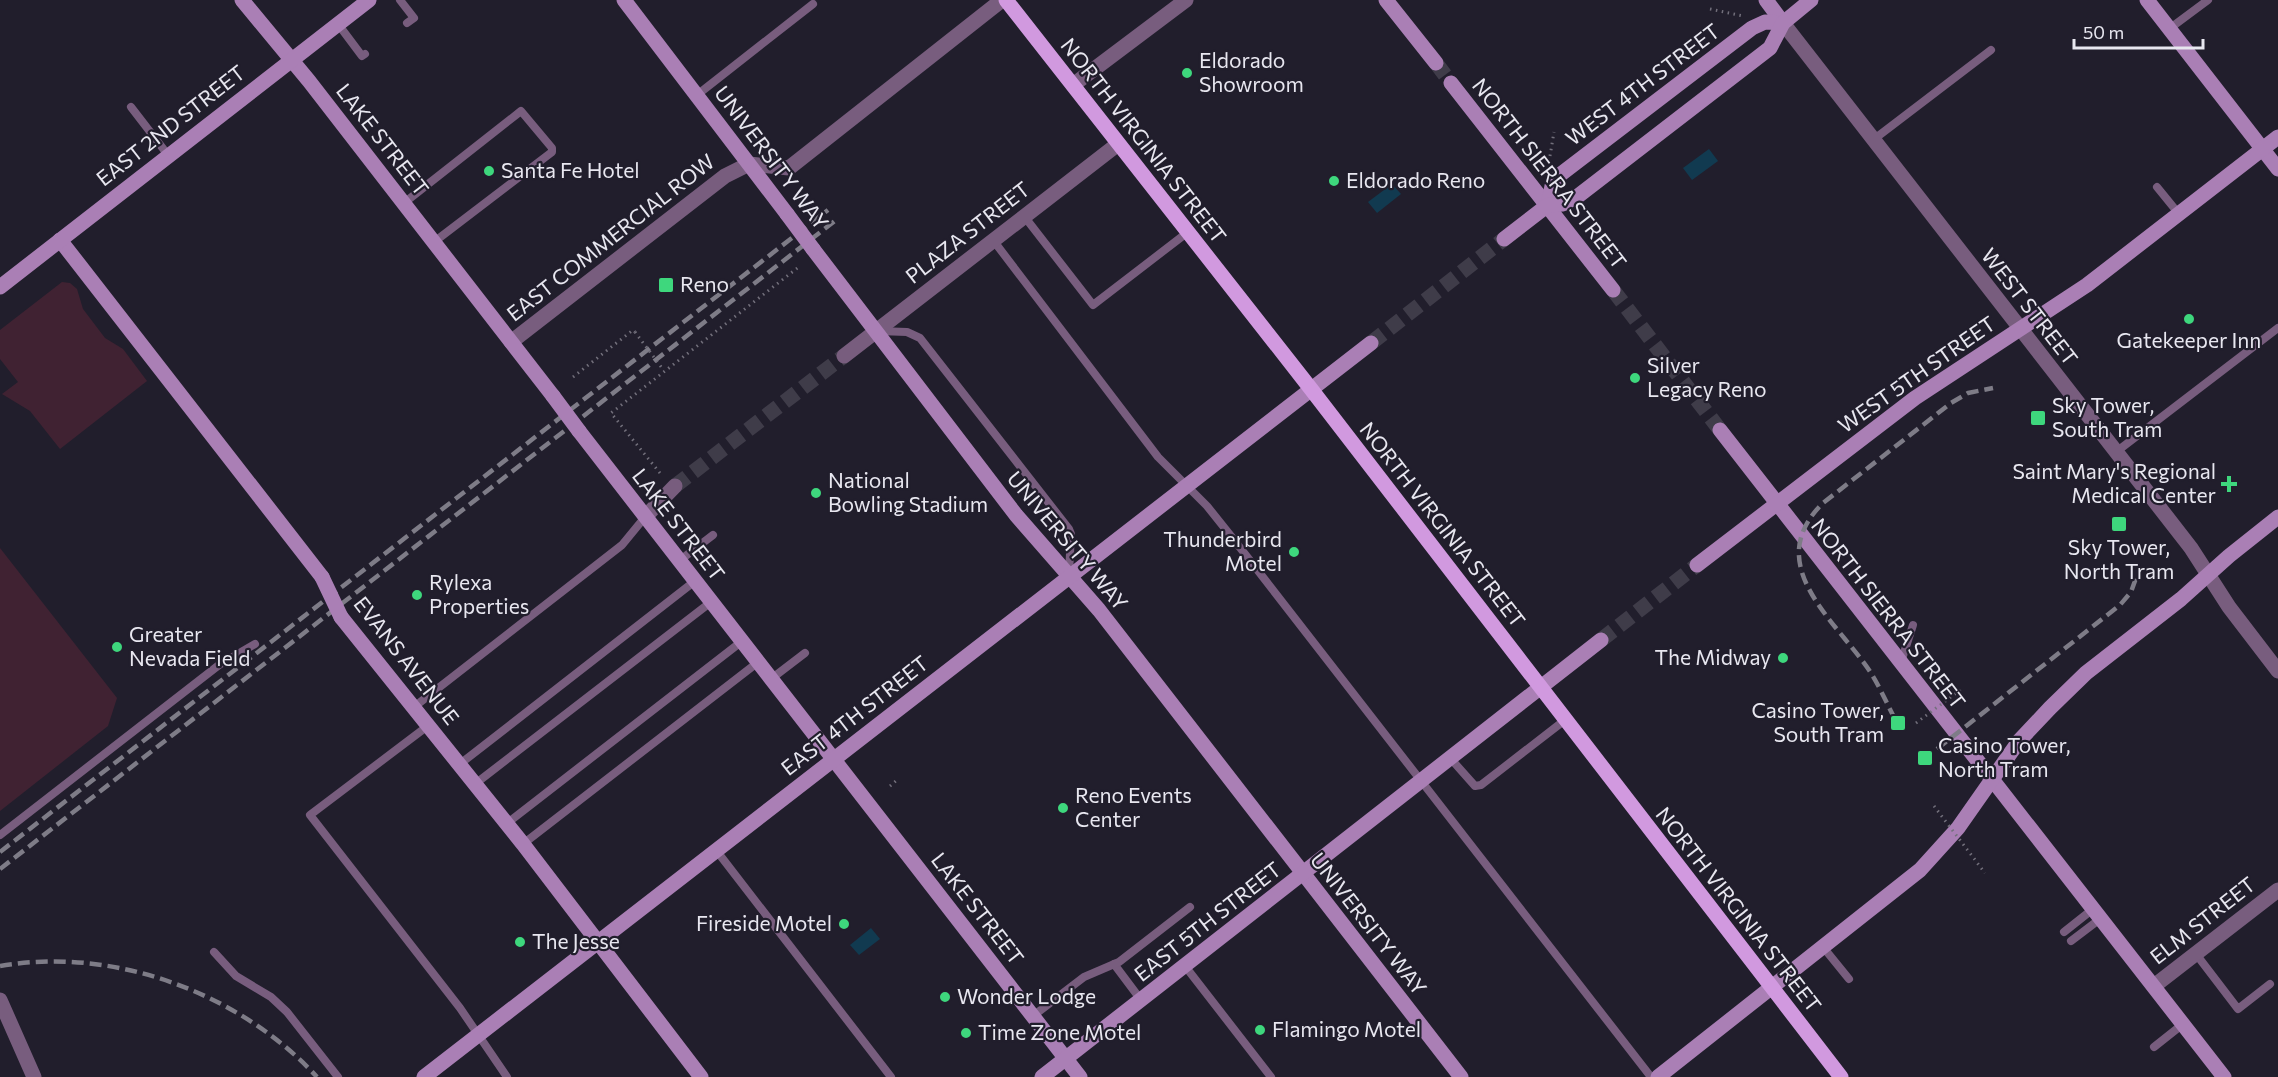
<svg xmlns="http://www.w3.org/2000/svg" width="2278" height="1077" font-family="Commissioner,sans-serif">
  <rect width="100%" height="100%" fill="#211e2c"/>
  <g fill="#402232">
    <polygon points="62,282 70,283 77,289 83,309 105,338 123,349 147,381 60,449 30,411 2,394 18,382 0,359 0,330"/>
    <polygon points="0,548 117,698 108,726 0,811"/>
  </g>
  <g fill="#113a50">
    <polygon points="1709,149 1718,161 1692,180 1683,168"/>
    <polygon points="1392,184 1401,194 1377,213 1368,202"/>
    <polygon points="871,928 880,939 859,955 850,945"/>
  </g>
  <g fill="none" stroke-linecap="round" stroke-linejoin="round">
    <polyline stroke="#3f3c49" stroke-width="15" stroke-dasharray="15 8" stroke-linecap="butt" points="675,486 844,356"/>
    <g stroke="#3f3c49" stroke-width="15" stroke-dasharray="15 8" stroke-linecap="butt">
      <polyline points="1436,63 1451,83"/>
      <polyline points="1613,290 1720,430"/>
      <polyline points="1371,343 1504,239"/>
      <polyline points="1601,640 1697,565"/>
    </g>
    <g stroke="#73707c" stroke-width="3" stroke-dasharray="1.5 4.5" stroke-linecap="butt">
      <polyline points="1710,9 1743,16"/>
      <polyline points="1549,162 1554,132"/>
      <polyline points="573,377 633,330 635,332"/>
      <polyline points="660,473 611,413 800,266"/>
      <polyline points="890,786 898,779"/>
    </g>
    <g stroke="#785d7e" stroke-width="8">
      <polyline points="400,0 414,18 407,23"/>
      <polyline points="338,24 362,56 365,54"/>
      <polyline points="2169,29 2208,0"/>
      <polyline points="697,95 813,4"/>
      <polyline points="131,107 168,155"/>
      <polyline points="1873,140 1991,50"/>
      <polyline points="2157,187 2179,214"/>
      <polyline points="404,203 521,111 552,148 552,152 434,242"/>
      <polyline points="1024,216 1093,305 1188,232"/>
      <polyline points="993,240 1158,457 1207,506 1231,536 1651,1077"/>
      <polyline points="878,331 907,332 920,338 1069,529 1071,534 1069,573"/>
      <polyline points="2116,452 2278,328"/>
      <polyline points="679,561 713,535"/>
      <polyline points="1901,662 1913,625"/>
      <polyline points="771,679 805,653"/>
      <polyline points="414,707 622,545 645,517"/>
      <polyline points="429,725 310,815 460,1008 507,1077"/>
      <polyline points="1451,759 1475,786 1481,785 1565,720"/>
      <polyline points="460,764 695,581"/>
      <polyline points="475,784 711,602"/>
      <polyline points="506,824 741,642"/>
      <polyline points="0,835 219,665 255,644"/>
      <polyline points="523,844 757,663"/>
      <polyline points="716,850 891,1077"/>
      <polyline points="2064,932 2093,909"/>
      <polyline points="2071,941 2100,919"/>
      <polyline points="1823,947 1849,979"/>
      <polyline points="214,952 236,976 271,997 287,1012 338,1077"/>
      <polyline points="2196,954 2238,1009 2270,984"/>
      <polyline points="1114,964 1141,1000"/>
      <polyline points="1185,966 1271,1077"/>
      <polyline points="1033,1016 1084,977 1119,962 1190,907"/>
      <polyline points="2154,1047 2183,1024"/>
    </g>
    <g stroke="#785d7e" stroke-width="15">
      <polyline points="1783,23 2191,548 2229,607 2278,671"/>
      <polyline points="1073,85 1186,0"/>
      <polyline points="511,342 725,176 749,164 789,168 1002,0"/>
      <polyline points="844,356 1118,144"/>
      <polyline points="645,517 675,486"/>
      <polyline points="2154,986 2278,890"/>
      <polyline points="0,1000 34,1077"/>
    </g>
    <g stroke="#aa7fb5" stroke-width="15">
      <polyline points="242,0 309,81 553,396"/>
      <polyline points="624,0 787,214"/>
      <polyline points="1386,0 1436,63"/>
      <polyline points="1766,0 1783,23"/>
      <polyline points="2147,0 2278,169"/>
      <polyline points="1451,83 1613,290"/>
      <polyline points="1548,205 1552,186 1561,174 1752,28 1765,22 1783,23"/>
      <polyline points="1504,239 1548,205 1563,204 1578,196 1770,48 1783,23 1811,0"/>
      <polyline points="60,240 322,577"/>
      <polyline points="813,249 1016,515 1099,610 1461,1077"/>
      <polyline points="0,287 369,0"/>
      <polyline points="1720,430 2224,1077"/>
      <polyline points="579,431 1080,1077"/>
      <polyline points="1697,565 1915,398 2087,285 2278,137"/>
      <polyline points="341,617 523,844 701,1077"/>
      <polyline points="424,1077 1371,343"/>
      <polyline points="1042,1077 1601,640"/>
      <polyline points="1658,1077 1920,870 1958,828 2019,741 2050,708 2086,673 2181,599 2229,556 2278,517"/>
    </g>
    <polyline stroke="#d199df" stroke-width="15" points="1006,0 1311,389 1841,1077"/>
    <g stroke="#7e7c87" stroke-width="4.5" stroke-dasharray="12 6" stroke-linecap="butt">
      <path d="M 1895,719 C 1886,702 1879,685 1869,670 C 1834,619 1761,564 1823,503 L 1951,403 L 1968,393 L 1993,388"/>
      <polyline points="1937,749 2120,605 2131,592 2136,578"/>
      <polyline points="0,852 828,210"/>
      <polyline points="0,869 836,220"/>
      <path d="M 0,966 C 113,946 240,993 317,1077"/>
    </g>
    <g stroke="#73707c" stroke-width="3" stroke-dasharray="1.5 4.5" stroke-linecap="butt">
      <polyline points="635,332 662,368"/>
      <polyline points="1916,723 1963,688"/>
      <polyline points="1934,806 1985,873"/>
    </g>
    <g stroke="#aa7fb5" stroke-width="15">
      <polyline points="787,214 813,249"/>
      <polyline points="553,396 579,431"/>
      <polyline points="322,577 341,617"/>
    </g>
  </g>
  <g fill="#3ed77d" stroke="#211e2c" stroke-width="2">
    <circle cx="1187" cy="73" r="6"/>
    <circle cx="489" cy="171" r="6"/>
    <circle cx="1334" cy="181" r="6"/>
    <rect x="658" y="277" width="16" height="16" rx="3"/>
    <circle cx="2189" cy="319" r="6"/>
    <circle cx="1635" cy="378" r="6"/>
    <rect x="2030" y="410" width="16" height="16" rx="3"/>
    <path d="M2226 475h6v6h6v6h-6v6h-6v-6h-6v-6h6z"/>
    <circle cx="816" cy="493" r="6"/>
    <rect x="2111" y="516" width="16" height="16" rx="3"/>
    <circle cx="1294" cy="552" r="6"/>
    <circle cx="417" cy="595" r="6"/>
    <circle cx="117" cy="647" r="6"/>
    <circle cx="1783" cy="658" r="6"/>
    <rect x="1890" y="715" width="16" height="16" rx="3"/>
    <rect x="1917" y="750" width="16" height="16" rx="3"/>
    <circle cx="1063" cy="808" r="6"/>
    <circle cx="844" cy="924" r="6"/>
    <circle cx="520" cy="942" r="6"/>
    <circle cx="945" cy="997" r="6"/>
    <circle cx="1260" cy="1030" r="6"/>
    <circle cx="966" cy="1033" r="6"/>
  </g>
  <g text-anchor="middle" stroke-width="4.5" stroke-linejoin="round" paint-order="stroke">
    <g font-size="21" fill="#e8e7f0" stroke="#211e2c" text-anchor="start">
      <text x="1199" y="68">Eldorado<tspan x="1199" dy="24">Showroom</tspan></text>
      <text x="501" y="178">Santa Fe Hotel</text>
      <text x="1346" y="188">Eldorado Reno</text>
      <text x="680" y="292">Reno</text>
      <text x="2189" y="348" text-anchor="middle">Gatekeeper Inn</text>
      <text x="1647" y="373">Silver<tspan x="1647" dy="24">Legacy Reno</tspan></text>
      <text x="2052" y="413">Sky Tower,<tspan x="2052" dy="24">South Tram</tspan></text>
      <text x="2216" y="479" text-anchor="end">Saint Mary's Regional<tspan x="2216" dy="24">Medical Center</tspan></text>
      <text x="828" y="488">National<tspan x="828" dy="24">Bowling Stadium</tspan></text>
      <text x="1282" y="547" text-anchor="end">Thunderbird<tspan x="1282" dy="24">Motel</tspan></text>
      <text x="2119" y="555" text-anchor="middle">Sky Tower,<tspan x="2119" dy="24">North Tram</tspan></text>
      <text x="429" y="590">Rylexa<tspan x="429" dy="24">Properties</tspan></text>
      <text x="129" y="642">Greater<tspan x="129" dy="24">Nevada Field</tspan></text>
      <text x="1771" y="665" text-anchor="end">The Midway</text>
      <text x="1884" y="718" text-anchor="end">Casino Tower,<tspan x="1884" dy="24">South Tram</tspan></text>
      <text x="1938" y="753">Casino Tower,<tspan x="1938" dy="24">North Tram</tspan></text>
      <text x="1075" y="803">Reno Events<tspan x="1075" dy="24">Center</tspan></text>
      <text x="832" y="931" text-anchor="end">Fireside Motel</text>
      <text x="532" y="949">The Jesse</text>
      <text x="957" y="1004">Wonder Lodge</text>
      <text x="1272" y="1037">Flamingo Motel</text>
      <text x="978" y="1040">Time Zone Motel</text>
    </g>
    <g font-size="21" fill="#e8e7f0" stroke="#211e2c">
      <text transform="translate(1643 85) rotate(-37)" y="7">WEST 4TH STREET</text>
      <text transform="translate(171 126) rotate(-38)" y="7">EAST 2ND STREET</text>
      <text transform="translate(382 140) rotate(52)" y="7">LAKE STREET</text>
      <text transform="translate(1143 141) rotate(52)" y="7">NORTH VIRGINIA STREET</text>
      <text transform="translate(771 158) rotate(53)" y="7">UNIVERSITY WAY</text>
      <text transform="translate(1549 174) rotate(52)" y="7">NORTH SIERRA STREET</text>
      <text transform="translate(968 233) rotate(-38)" y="7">PLAZA STREET</text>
      <text transform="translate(611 238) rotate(-38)" y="7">EAST COMMERCIAL ROW</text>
      <text transform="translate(2029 307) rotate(52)" y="7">WEST STREET</text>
      <text transform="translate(1917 375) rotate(-35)" y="7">WEST 5TH STREET</text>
      <text transform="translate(678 525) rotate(52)" y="7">LAKE STREET</text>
      <text transform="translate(1442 525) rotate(52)" y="7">NORTH VIRGINIA STREET</text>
      <text transform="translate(1067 541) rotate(50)" y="7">UNIVERSITY WAY</text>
      <text transform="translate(1888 614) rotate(52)" y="7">NORTH SIERRA STREET</text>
      <text transform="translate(406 661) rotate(52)" y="7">EVANS AVENUE</text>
      <text transform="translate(855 716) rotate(-38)" y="7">EAST 4TH STREET</text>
      <text transform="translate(977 909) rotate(52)" y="7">LAKE STREET</text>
      <text transform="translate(1738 910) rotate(52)" y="7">NORTH VIRGINIA STREET</text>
      <text transform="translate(2203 921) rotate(-38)" y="7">ELM STREET</text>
      <text transform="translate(1208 922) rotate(-38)" y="7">EAST 5TH STREET</text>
      <text transform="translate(1368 924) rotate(52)" y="7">UNIVERSITY WAY</text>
    </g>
  </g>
  <path d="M2074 39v9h129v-9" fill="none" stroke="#e8e7f0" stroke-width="3"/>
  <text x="2083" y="39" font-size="18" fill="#e8e7f0" stroke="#211e2c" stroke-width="4.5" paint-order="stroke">50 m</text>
</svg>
